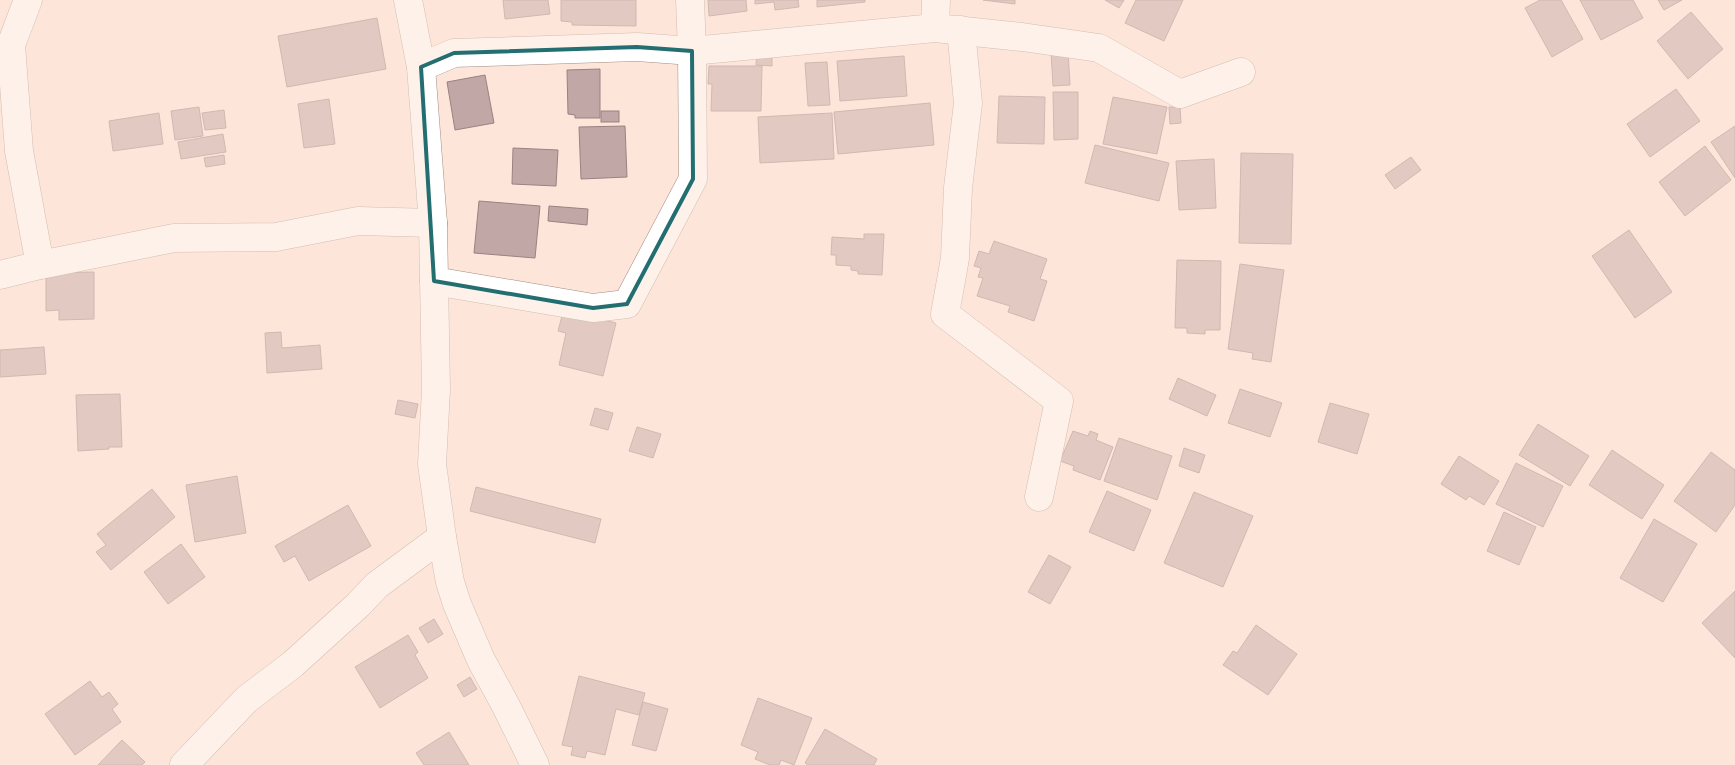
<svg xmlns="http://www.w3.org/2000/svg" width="1735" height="765" font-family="'Open Sans',sans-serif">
  <rect width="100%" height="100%" fill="#fde5d9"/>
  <g fill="#c1a7a6" stroke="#9b8281">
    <polygon points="503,0 548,0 550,14 505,19"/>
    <polygon points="561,0 636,0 636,26 572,25 572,22 561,21"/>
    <polygon points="708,0 746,0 747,11 709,16"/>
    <polygon points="755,0 799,0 798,0 799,7 775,10 774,2 755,4"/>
    <polygon points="817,0 865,0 865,2 817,7"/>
    <polygon points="983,0 1015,0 1015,4"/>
    <polygon points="1105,0 1124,0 1119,8"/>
    <polygon points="1136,0 1183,0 1164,41 1125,23"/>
    <polygon points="1540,0 1561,0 1583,39 1552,57 1525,8"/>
    <polygon points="1580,0 1633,0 1643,18 1601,40"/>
    <polygon points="1658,0 1682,0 1664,10"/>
    <polygon points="1691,12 1723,49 1688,79 1657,41"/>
    <polygon points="377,18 386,69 287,87 278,36"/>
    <polygon points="757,49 772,49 772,66 756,65"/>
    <polygon points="1068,51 1070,85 1053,86 1051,52"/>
    <polygon points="904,56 907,96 840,101 837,61"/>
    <polygon points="827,62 830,105 808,106 805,63"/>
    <polygon points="709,66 762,66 761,111 711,111 712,84 708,84"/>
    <polygon points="600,69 600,118 575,118 575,115 568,114 567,70"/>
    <polygon points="485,75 494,123 455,130 447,82"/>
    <polygon points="1676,89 1700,121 1650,157 1627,124"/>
    <polygon points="1053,92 1078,92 1078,139 1054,140"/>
    <polygon points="999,96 1045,97 1044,144 997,143"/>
    <polygon points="1113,97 1167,107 1157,154 1103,144"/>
    <polygon points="329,99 335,144 304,148 298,104"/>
    <polygon points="930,103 934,145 838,154 834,112"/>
    <polygon points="199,107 203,136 175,140 171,111"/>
    <polygon points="1169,107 1180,107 1181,123 1170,124"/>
    <polygon points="224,110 226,128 205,130 202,113"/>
    <rect x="601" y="111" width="18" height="11"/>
    <polygon points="159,113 163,144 113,151 109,121"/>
    <polygon points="832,113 834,159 760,163 758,117"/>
    <polygon points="625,126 627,177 581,179 579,127"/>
    <polygon points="1735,126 1735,178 1711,142"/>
    <polygon points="223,134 226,152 181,159 178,142"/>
    <polygon points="1095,145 1169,163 1159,201 1085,183"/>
    <polygon points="1705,146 1731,180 1685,216 1659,182"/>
    <polygon points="513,148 558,150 556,186 512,184"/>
    <polygon points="1241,153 1293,154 1291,244 1239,243"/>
    <polygon points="224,155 225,164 206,167 204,158"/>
    <polygon points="1411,157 1421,170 1395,189 1385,175"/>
    <polygon points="1214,159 1216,208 1179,210 1176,161"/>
    <polygon points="479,201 540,206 535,258 474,253"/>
    <polygon points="549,206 588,209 587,225 548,221"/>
    <polygon points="1629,230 1672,292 1635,318 1592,256"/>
    <polygon points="864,234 884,234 882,275 858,274 858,271 851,270 851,266 836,265 836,255 831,255 832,237 864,239"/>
    <polygon points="994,241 1047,259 1040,279 1047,281 1034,321 1008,312 1010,306 977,296 983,278 978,277 981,268 974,266 979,251 989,254"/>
    <polygon points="1177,260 1221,261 1220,330 1205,330 1205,334 1187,333 1187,328 1175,328"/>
    <polygon points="1240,264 1284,270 1271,362 1252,359 1253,353 1228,349"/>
    <polygon points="94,272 94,319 59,320 59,310 46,311 46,273"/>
    <polygon points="572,312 616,323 603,376 559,365 566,333 558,331 562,316 570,318"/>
    <polygon points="281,332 282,348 320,345 322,369 267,373 265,333"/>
    <polygon points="44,347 46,374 0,377 0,350"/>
    <polygon points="1178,378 1216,395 1207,416 1169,399"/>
    <polygon points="1240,389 1282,403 1270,437 1228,423"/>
    <polygon points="120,394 122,447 109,447 109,449 78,451 76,395"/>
    <polygon points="398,400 418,404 415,418 395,414"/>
    <polygon points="1330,403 1369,414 1357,454 1318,442"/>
    <polygon points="595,408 613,413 608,430 590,425"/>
    <polygon points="1538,424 1589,456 1570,486 1519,455"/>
    <polygon points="637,427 661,434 653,458 629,451"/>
    <polygon points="1073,431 1088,436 1090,431 1098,434 1096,440 1113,447 1100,480 1073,470 1074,466 1060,461"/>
    <polygon points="1119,438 1172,456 1157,500 1104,481"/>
    <polygon points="1184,448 1205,455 1199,473 1179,466"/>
    <polygon points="1612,450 1664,485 1642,519 1589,485"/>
    <polygon points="1711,452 1735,470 1735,505 1716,532 1674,501"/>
    <polygon points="1459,456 1499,481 1484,505 1469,496 1466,500 1441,484"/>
    <polygon points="1516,463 1563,486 1543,527 1496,504"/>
    <polygon points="237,476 246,533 195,542 186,485"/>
    <polygon points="476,487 601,519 595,543 470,511"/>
    <polygon points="152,489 175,517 111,570 96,552 106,545 97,534"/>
    <polygon points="1107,491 1151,510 1134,551 1089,532"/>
    <polygon points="1194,492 1253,516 1223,587 1164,563"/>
    <polygon points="348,505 371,546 309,581 295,556 284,562 275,546"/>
    <polygon points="1504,512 1536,527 1519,565 1487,551"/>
    <polygon points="1654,519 1697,544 1663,602 1620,578"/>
    <polygon points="181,544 205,577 168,604 144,572"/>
    <polygon points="1049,555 1071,567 1050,604 1028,592"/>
    <polygon points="1735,591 1735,658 1702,623"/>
    <polygon points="434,619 443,634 428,643 419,628"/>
    <polygon points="1256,625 1297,654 1268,695 1223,665 1233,651 1237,653"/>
    <polygon points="408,635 418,652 415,655 428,678 380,708 355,667"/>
    <polygon points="579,676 645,693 639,715 616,709 605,755 587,751 585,758 571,755 573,747 562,745"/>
    <polygon points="470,677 477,689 464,697 457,685"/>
    <polygon points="90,681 102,697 109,692 118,704 112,709 121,722 75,755 45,714"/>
    <polygon points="758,698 812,718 794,765 781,760 779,765 770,765 755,759 758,752 741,745"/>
    <polygon points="643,702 668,709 656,751 632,745"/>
    <polygon points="825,729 877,759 874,765 808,765 805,763"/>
    <polygon points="449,732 469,765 424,765 416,753"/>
    <polygon points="122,740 145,762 142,765 98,765"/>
  </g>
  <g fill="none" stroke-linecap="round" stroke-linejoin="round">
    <g stroke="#a28d81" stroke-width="29">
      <g id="minor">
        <polyline points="28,0 11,45 19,151 40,265"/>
        <polyline points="408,0 421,67 433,223 436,390 432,464 442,537 450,582 457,604 481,660 506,706 535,765"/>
        <polyline points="936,0 935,28 1022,37 1099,48 1180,94 1241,72"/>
        <polyline points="961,30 968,103 958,188 955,258 945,314 1059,401 1039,497"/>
        <polyline points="421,67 454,53 637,47 692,51 935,28"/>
        <polyline points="0,275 40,265 174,238 276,237 358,221 433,223"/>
        <polyline points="434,281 593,308 627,304 693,179 692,51 690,0"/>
        <polyline points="184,765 247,699 293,664 358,605 377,585 442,537"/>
      </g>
    </g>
    <use href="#minor" stroke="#fff" stroke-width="28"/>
  </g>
  <path d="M0 0H1735V765H0ZM 637,47 L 692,51 L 693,179 L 627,304 L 593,308 L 434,281 L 421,67 L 454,53 Z" fill="#fde5d9" fill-opacity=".55" fill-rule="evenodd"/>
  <path fill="none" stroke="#226e70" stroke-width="4" stroke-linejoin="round" d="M 637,47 L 692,51 L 693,179 L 627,304 L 593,308 L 434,281 L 421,67 L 454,53 Z"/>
</svg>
